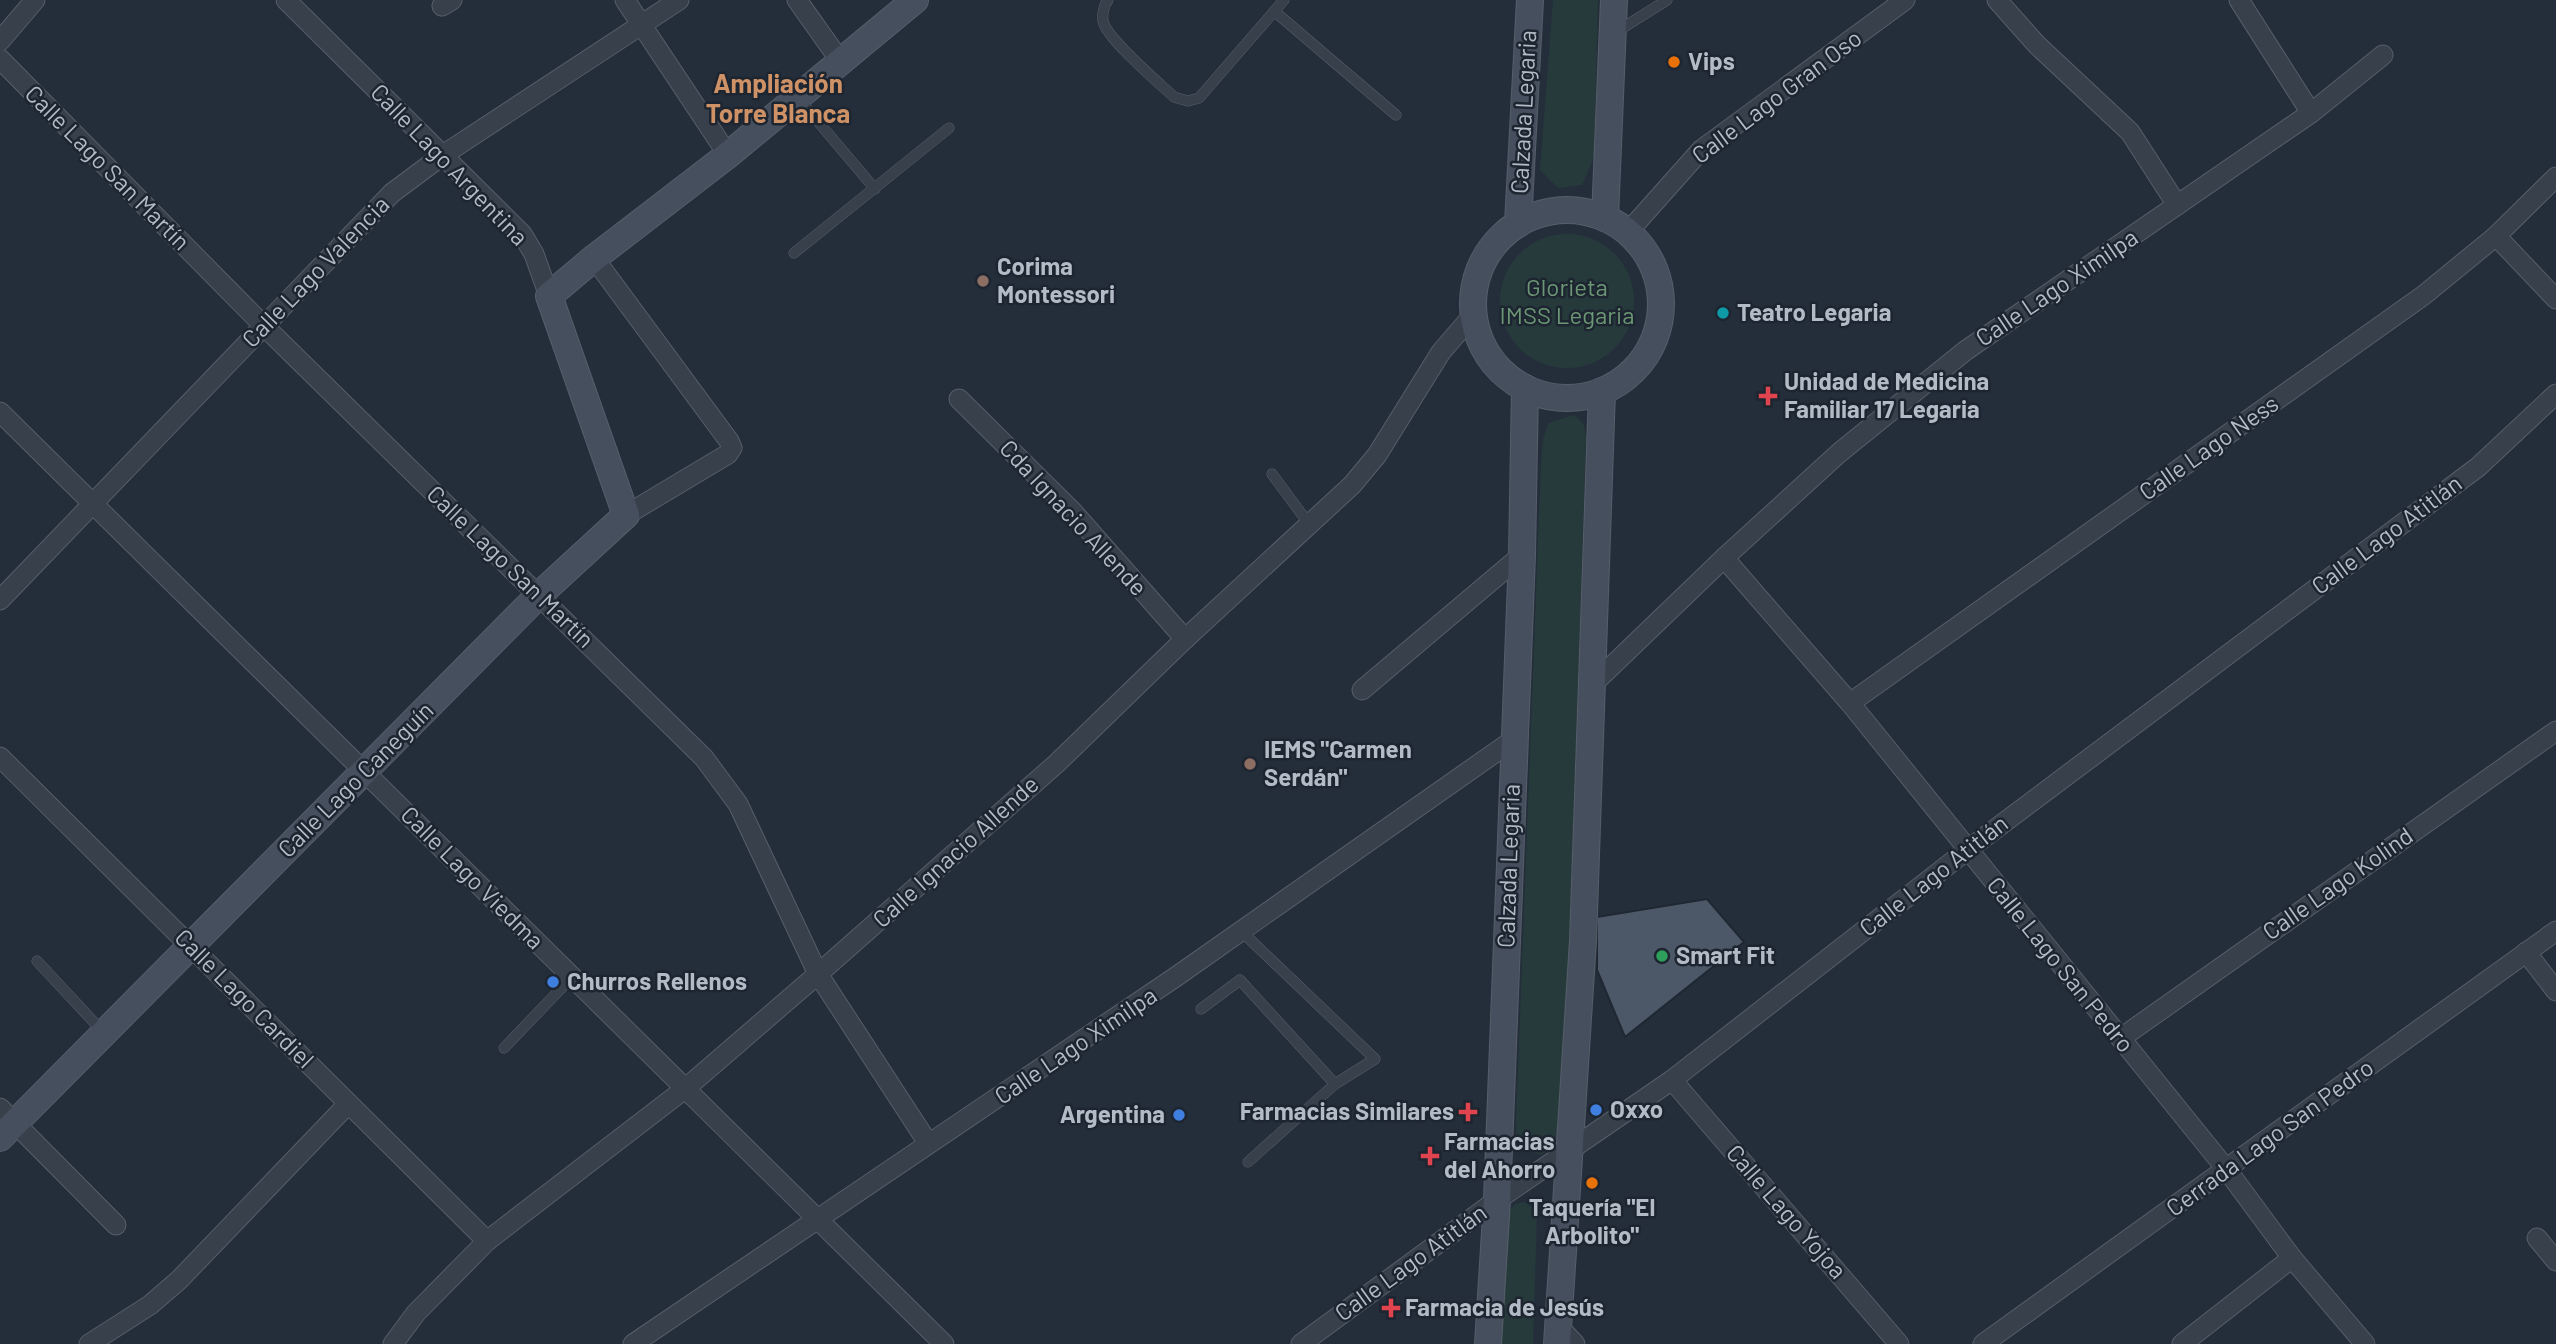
<svg xmlns="http://www.w3.org/2000/svg" width="2556" height="1344" font-family="Barlow,sans-serif">
  <rect width="100%" height="100%" fill="#242e3b"/>
  <g fill="#263a3c">
    <polygon points="1553,0 1598,0 1594,157 1582,185 1558,188 1540,170"/>
    <circle cx="1567" cy="301" r="67"/>
    <polygon points="1574,415 1584,425 1586,436 1569,956 1556,1141 1550,1149 1541,1155 1529,1152 1517,1145 1516,1122 1541,462 1543,439 1549,423"/>
    <polygon points="1524,1202 1531,1206 1537,1215 1533,1344 1497,1344 1505,1216 1515,1204"/>
  </g>
  <polygon fill="#4c5867" stroke="#1f2732" stroke-width="2" points="1707,899 1744,942 1625,1037 1597,970 1597,917"/>
  <g fill="none" stroke-linecap="round" stroke-linejoin="round">
    <g stroke="#565e69" stroke-width="11">
      <g id="lane">
        <path d="M 1108,0 C 1104,5 1102,14 1103,21 C 1106,38 1159,83 1174,97 L 1188,101 L 1199,98 L 1284,0"/>
        <polyline points="1274,11 1396,115"/>
        <polyline points="1616,32 1667,0"/>
        <polyline points="798,98 875,189"/>
        <polyline points="794,253 949,128"/>
        <polyline points="1272,474 1309,524"/>
        <polyline points="1241,931 1375,1059 1335,1084 1248,1162"/>
        <polyline points="37,961 104,1033"/>
        <polyline points="1201,1009 1240,980 1335,1084"/>
        <polyline points="504,1048 572,977"/>
      </g>
    </g>
    <g stroke="#565e69" stroke-width="21">
      <g id="street">
        <polyline points="286,0 522,234 534,254 549,296"/>
        <polyline points="625,0 728,155"/>
        <polyline points="797,0 841,62"/>
        <polyline points="1997,0 2037,45 2130,132 2177,205"/>
        <polyline points="2239,0 2311,113"/>
        <polyline points="442,6 452,0"/>
        <polyline points="0,41 35,0"/>
        <polyline points="0,59 264,326 704,758 738,804 818,974 928,1143"/>
        <polyline points="1628,232 1701,150 1905,0"/>
        <polyline points="2496,236 2556,299"/>
        <polyline points="594,258 729,441 732,448 728,454 626,515"/>
        <polyline points="959,399 1073,512 1185,639"/>
        <polyline points="0,412 944,1344"/>
        <polyline points="1724,558 1850,703 2227,1170 2292,1258 2365,1344"/>
        <polyline points="0,600 392,193 443,155 679,0"/>
        <polyline points="1594,683 1724,558 1839,453 1965,351 2311,113 2383,55"/>
        <polyline points="1362,690 1522,555"/>
        <polyline points="1850,703 2424,295 2496,236 2556,177"/>
        <polyline points="0,757 487,1241"/>
        <polyline points="2526,952 2556,991"/>
        <polyline points="2121,1038 2556,731"/>
        <polyline points="1672,1080 1899,1344"/>
        <polyline points="0,1108 116,1225"/>
        <polyline points="2537,1238 2556,1261"/>
        <polyline points="1558,1326 1575,1344"/>
        <polyline points="89,1344 150,1305 179,1280 348,1104"/>
        <polyline points="393,1344 416,1313 487,1241 686,1088 818,974 1056,764 1185,639 1352,485 1377,455 1441,352 1473,315"/>
        <polyline points="633,1344 1177,976 1513,740"/>
        <polyline points="1301,1344 1497,1200 1672,1080 1966,851 2478,467 2556,394"/>
        <polyline points="1983,1344 2556,931"/>
        <polyline points="2182,1344 2292,1258"/>
      </g>
    </g>
    <g stroke="#565e69" stroke-width="28">
      <g id="secondary">
        <circle cx="1567" cy="304" r="94"/>
        <polyline points="1605,218 1614,0"/>
        <polyline points="1518,224 1530,0"/>
        <polyline points="0,1138 539,595 626,515 549,296 594,258 728,155 915,0"/>
        <polyline points="1488,1344 1497,1200 1522,555 1525,388"/>
        <polyline points="1557,1344 1583,941 1602,391"/>
      </g>
    </g>
    <use href="#lane" stroke="#38404b" stroke-width="10"/>
    <use href="#street" stroke="#38404b" stroke-width="19"/>
    <use href="#secondary" stroke="#464f5e" stroke-width="26"/>
  </g>
  <g fill="#e8710a" stroke="#1d2530" stroke-width="2.5">
    <circle cx="1674" cy="62" r="7"/>
    <circle cx="1592" cy="1183" r="7"/>
  </g>
  <g fill="#8d6e63" stroke="#1d2530" stroke-width="2.5">
    <circle cx="983" cy="281" r="7"/>
    <circle cx="1250" cy="764" r="7"/>
  </g>
  <circle fill="#0f9aa8" stroke="#1d2530" stroke-width="2.5" cx="1723" cy="313" r="7"/>
  <g fill="#e0444e" stroke="#1d2530" stroke-width="2.5">
    <path d="M1764.5 385.5h7v7h7v7h-7v7h-7v-7h-7v-7h7z"/>
    <path d="M1464.5 1101.5h7v7h7v7h-7v7h-7v-7h-7v-7h7z"/>
    <path d="M1426.5 1145.5h7v7h7v7h-7v7h-7v-7h-7v-7h7z"/>
    <path d="M1387.5 1297.5h7v7h7v7h-7v7h-7v-7h-7v-7h7z"/>
  </g>
  <circle fill="#2e9e5b" stroke="#1d2530" stroke-width="2.5" cx="1662" cy="956" r="7"/>
  <g fill="#3f7fe0" stroke="#1d2530" stroke-width="2.5">
    <circle cx="553" cy="982" r="7"/>
    <circle cx="1596" cy="1110" r="7"/>
    <circle cx="1179" cy="1115" r="7"/>
  </g>
  <g text-anchor="middle" stroke-width="5" stroke-linejoin="round" paint-order="stroke">
    <g font-size="24" font-weight="bold" fill="#b3bbc7" stroke="#1d2530" text-anchor="start">
      <text x="1688" y="70">Vips</text>
      <text x="997" y="275">Corima<tspan x="997" dy="28">Montessori</tspan></text>
      <text x="1737" y="321">Teatro Legaria</text>
      <text x="1784" y="390">Unidad de Medicina<tspan x="1784" dy="28">Familiar 17 Legaria</tspan></text>
      <text x="1264" y="758">IEMS "Carmen<tspan x="1264" dy="28">Serdán"</tspan></text>
      <text x="1676" y="964">Smart Fit</text>
      <text x="567" y="990">Churros Rellenos</text>
      <text x="1610" y="1118">Oxxo</text>
      <text x="1454" y="1120" text-anchor="end">Farmacias Similares</text>
      <text x="1165" y="1123" text-anchor="end">Argentina</text>
      <text x="1444" y="1150">Farmacias<tspan x="1444" dy="28">del Ahorro</tspan></text>
      <text x="1592" y="1216" text-anchor="middle">Taquería "El<tspan x="1592" dy="28">Arbolito"</tspan></text>
      <text x="1405" y="1316">Farmacia de Jesús</text>
    </g>
    <g font-size="24" fill="#b3bbc7" stroke="#1d2530">
      <text transform="translate(1777 97) rotate(-37)" y="8">Calle Lago Gran Oso</text>
      <text transform="translate(1524 112) rotate(-87)" y="8">Calzada Legaria</text>
      <text transform="translate(449 165) rotate(46)" y="8">Calle Lago Argentina</text>
      <text transform="translate(107 168) rotate(45)" y="8">Calle Lago San Martín</text>
      <text transform="translate(316 272) rotate(-46)" y="8">Calle Lago Valencia</text>
      <text transform="translate(2057 288) rotate(-34)" y="8">Calle Lago Ximilpa</text>
      <text transform="translate(2209 448) rotate(-35)" y="8">Calle Lago Ness</text>
      <text transform="translate(1073 518) rotate(47)" y="8">Cda Ignacio Allende</text>
      <text transform="translate(2387 535) rotate(-37)" y="8">Calle Lago Atitlán</text>
      <text transform="translate(510 567) rotate(44)" y="8">Calle Lago San Martín</text>
      <text transform="translate(356 780) rotate(-45)" y="8">Calle Lago Caneguín</text>
      <text transform="translate(956 852) rotate(-42)" y="8">Calle Ignacio Allende</text>
      <text transform="translate(1509 866) rotate(-88)" y="8">Calzada Legaria</text>
      <text transform="translate(1934 876) rotate(-38)" y="8">Calle Lago Atitlán</text>
      <text transform="translate(472 878) rotate(45)" y="8">Calle Lago Viedma</text>
      <text transform="translate(2338 884) rotate(-35)" y="8">Calle Lago Kolind</text>
      <text transform="translate(2060 965) rotate(51)" y="8">Calle Lago San Pedro</text>
      <text transform="translate(244 999) rotate(45)" y="8">Calle Lago Cardiel</text>
      <text transform="translate(1076 1046) rotate(-34)" y="8">Calle Lago Ximilpa</text>
      <text transform="translate(2270 1138) rotate(-36)" y="8">Cerrada Lago San Pedro</text>
      <text transform="translate(1786 1212) rotate(49)" y="8">Calle Lago Yojoa</text>
      <text transform="translate(1411 1263) rotate(-36)" y="8">Calle Lago Atitlán</text>
    </g>
    <g font-size="24" fill="#6c9775" stroke="#1d2530">
      <text x="1567" y="296">Glorieta<tspan x="1567" dy="28">IMSS Legaria</tspan></text>
    </g>
    <g font-size="26" font-weight="bold" fill="#cf9266" stroke="#1d2530">
      <text x="778" y="93">Ampliación<tspan x="778" dy="30">Torre Blanca</tspan></text>
    </g>
  </g>
</svg>
